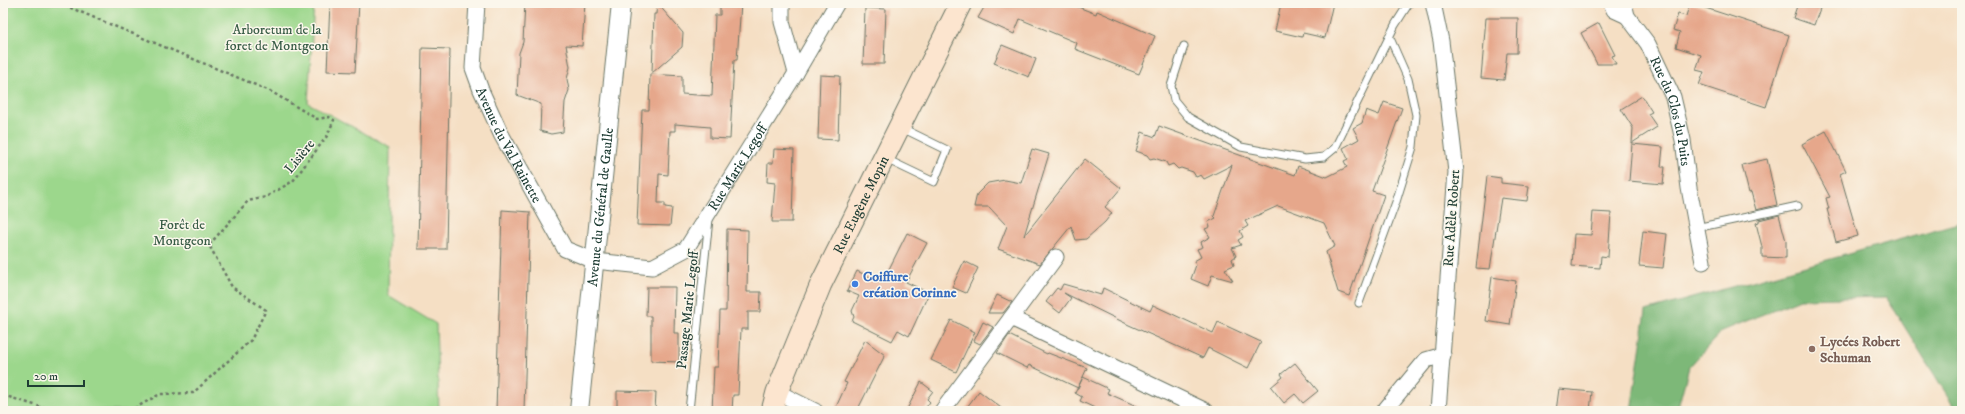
<svg xmlns="http://www.w3.org/2000/svg" width="1965" height="414" font-family="'IM FELL DW Pica',serif">
  <rect width="100%" height="100%" fill="#fbf7ec"/>
  <filter id="ink" filterUnits="userSpaceOnUse"><feTurbulence type="fractalNoise" baseFrequency=".025" numOctaves="2"/><feDisplacementMap in="SourceGraphic" scale="8" xChannelSelector="R" yChannelSelector="G"/><feConvolveMatrix kernelMatrix="1 2 1 2 8 2 1 2 1" color-interpolation-filters="sRGB"/></filter>
  <filter id="wash" filterUnits="userSpaceOnUse"><feTurbulence type="fractalNoise" baseFrequency=".012" numOctaves="4" result="noise"/><feDisplacementMap in="SourceGraphic" scale="16" xChannelSelector="R" yChannelSelector="G"/><feGaussianBlur stdDeviation="0.9" result="paint"/><feColorMatrix in="noise" values="0 0 0 0 0 0 0 0 0 0 0 0 0 0 0 0 0 1.4 0 .05"/><feComposite in="paint" operator="in"/></filter>
  <g filter="url(#wash)">
    <rect width="100%" height="100%" fill="#f5dfc4"/>
    <polygon fill="#9cd78c" stroke="#5e8a60" points="3,3 314,3 308,103 390,147 388,295 436,324 439,411 3,411"/>
    <polygon fill="#7db878" stroke="#4e7a56" points="1962,222 1962,411 1957,411 1886,297 1800,299 1722,331 1689,367 1677,411 1631,411 1646,311"/>
    <g id="blocks">
      <g fill="#e6a78b">
        <polygon points="330,3 359,3 355,72 327,71"/>
        <polygon points="525,3 585,3 582,46 566,45 570,67 567,79 569,90 565,102 563,132 551,134 540,131 541,104 517,95 519,53 523,42"/>
        <polygon points="657,3 683,33 682,47 652,73 654,14 656,14"/>
        <polygon points="720,3 741,3 737,60 734,60 730,139 710,138 710,127 675,124 675,131 670,131 668,175 659,174 658,203 665,203 665,207 672,208 670,226 637,225 642,110 649,110 650,74 682,76 682,94 712,96 715,15 720,15"/>
        <polygon points="983,3 1068,3 1096,14 1097,11 1155,36 1139,74 1075,49 1077,43 1020,19 1014,34 978,18 986,4"/>
        <polygon points="1281,3 1333,3 1325,38 1303,33 1302,37 1275,31"/>
        <polygon points="1690,3 1789,35 1766,107 1699,85 1704,72 1696,70 1701,55 1676,47 1680,32 1673,30 1678,14 1686,16"/>
        <polygon points="1798,3 1822,3 1814,25 1793,18"/>
        <polygon points="865,8 886,9 884,64 863,64"/>
        <polygon points="1486,18 1518,18 1517,53 1507,53 1504,80 1481,78"/>
        <polygon points="1599,23 1615,55 1612,56 1616,64 1597,64 1581,33"/>
        <polygon points="1002,45 1036,59 1029,77 994,63"/>
        <polygon points="422,48 450,49 446,249 418,249"/>
        <polygon points="820,75 840,76 838,140 818,139"/>
        <polygon points="1642,96 1652,112 1648,114 1657,127 1632,143 1633,128 1621,109"/>
        <polygon points="1384,102 1402,108 1372,191 1384,195 1349,296 1338,292 1326,252 1335,246 1324,223 1278,206 1245,221 1248,226 1240,231 1243,237 1238,240 1241,245 1232,248 1236,256 1232,259 1234,265 1225,269 1233,281 1212,275 1208,286 1191,279 1196,265 1194,261 1201,257 1197,249 1203,247 1201,242 1210,237 1205,229 1210,227 1208,222 1216,218 1214,216 1232,165 1204,179 1201,175 1196,177 1193,172 1181,168 1178,169 1173,164 1168,166 1166,162 1154,158 1150,159 1147,155 1136,151 1142,132 1155,137 1159,126 1295,175 1298,166 1327,177 1347,167 1344,161 1348,159 1343,148 1359,139 1353,128 1362,123 1366,110 1379,115"/>
        <polygon points="1826,131 1846,171 1840,174 1858,236 1836,242 1827,209 1829,209 1826,198 1830,197 1802,144"/>
        <polygon points="1632,144 1663,147 1661,167 1665,167 1663,184 1629,181"/>
        <polygon points="774,149 794,150 792,222 772,222 775,183 767,182 768,163 773,163"/>
        <polygon points="1032,149 1049,154 1024,236 1085,159 1121,188 1105,207 1112,213 1105,222 1086,239 1076,240 1071,226 1040,264 998,249 1007,226 989,207 974,207 977,194 988,183 1005,180 1021,183"/>
        <polygon points="1767,159 1777,205 1756,210 1751,192 1749,193 1742,165"/>
        <polygon points="1487,176 1501,178 1501,183 1529,186 1527,201 1501,198 1490,269 1476,268"/>
        <polygon points="502,210 530,212 524,411 496,411"/>
        <polygon points="1593,212 1611,213 1608,257 1601,256 1600,268 1572,266 1574,234 1591,235"/>
        <polygon points="1779,215 1786,241 1786,258 1762,257 1762,247 1756,223 1759,222 1759,220"/>
        <polygon points="727,229 748,230 747,292 761,292 760,312 748,312 748,329 741,329 738,395 733,395 732,411 712,411 714,367 718,367 720,311 726,311"/>
        <polygon points="1643,231 1667,234 1663,268 1639,266"/>
        <polygon points="907,233 927,243 906,282 929,293 909,336 898,330 892,341 852,321 854,317 852,311 859,296 847,291 857,271 882,283"/>
        <polygon points="964,261 978,268 966,293 952,287"/>
        <polygon points="1492,277 1516,281 1510,325 1486,321"/>
        <polygon points="1063,284 1101,295 1103,288 1150,311 1153,305 1213,333 1218,322 1261,342 1248,368 1208,348 1203,358 1129,325 1064,293 1071,298 1060,313 1046,302 1057,288 1060,290"/>
        <polygon points="647,287 675,287 674,333 679,333 679,362 651,361 651,316 646,316"/>
        <polygon points="997,295 1012,302 1003,313 988,313"/>
        <polygon points="951,320 975,332 956,372 931,360"/>
        <polygon points="983,322 993,327 980,344 974,341"/>
        <polygon points="1009,335 1047,354 1048,353 1087,368 1078,388 1029,365 1027,368 997,353"/>
        <polygon points="865,340 885,355 857,411 845,411 836,407 847,383 844,382"/>
        <polygon points="1295,363 1318,391 1303,403 1295,394 1284,403 1271,387 1283,377 1281,374"/>
        <polygon points="1083,377 1109,389 1107,393 1148,411 1101,411 1080,401 1082,397 1075,393"/>
        <polygon points="921,382 933,391 927,399 930,402 923,411 906,411"/>
        <polygon points="1559,389 1592,392 1590,411 1556,411"/>
        <polygon points="617,391 656,392 655,411 617,411"/>
        <polygon points="979,391 1005,411 964,411"/>
      </g>
    </g>
  </g>
  <g filter="url(#ink)">
    <use href="#blocks" fill-opacity="0" stroke="#6a7666" stroke-width="1"/>
    <g fill="none" stroke-linecap="round" stroke-linejoin="round">
      <g stroke="#6a7666" stroke-width="9">
        <g id="service">
          <polyline points="1184,46 1171,86 1174,100 1188,117 1241,147 1305,159 1324,157 1335,148 1395,25 1409,3"/>
          <polyline points="886,159 934,182 947,150 900,127"/>
          <polyline points="1696,228 1798,206"/>
          <polyline points="1359,303 1396,202 1413,147 1416,115 1408,79 1389,36"/>
          <polyline points="689,411 709,219"/>
        </g>
      </g>
      <g stroke="#6a7666" stroke-width="17">
        <g id="minor">
          <path id="s1" d="M 477,3 L 473,68 L 481,90 L 501,134 L 565,249 L 595,261 L 652,267 L 686,249 L 796,73 L 837,3"/>
          <polyline points="782,3 782,22 796,73"/>
          <polyline points="1433,3 1441,41 1456,172 1438,411"/>
          <polyline points="1611,3 1614,10 1627,16"/>
          <path id="s2" d="M 1624,3 L 1627,16 L 1648,44 L 1673,97 L 1683,140 L 1689,188 L 1703,262"/>
          <polyline points="1011,318 1056,257"/>
          <polyline points="777,392 815,411"/>
          <polyline points="942,411 1011,318 1206,411"/>
          <polyline points="1384,411 1426,360 1443,355"/>
        </g>
      </g>
      <g stroke="#6a7666" stroke-width="20">
        <g id="tertiary">
          <path id="s3" d="M 579,411 L 621,3"/>
        </g>
      </g>
      <g stroke="#6a7666" stroke-width="23">
        <g id="secondary">
          <path id="s4" d="M 772,411 L 777,392 L 821,284 L 961,3"/>
        </g>
      </g>
      <g stroke="#6a7666" stroke-width="2.5" stroke-dasharray="3 3" stroke-linecap="butt">
        <polyline points="59,3 270,91 317,119 329,117 334,120 327,136 293,181 266,197 248,201 209,245 232,287 266,310 251,340 193,393 160,394 130,411"/>
        <polyline points="3,395 53,411"/>
      </g>
      <use href="#service" stroke="#fff" stroke-width="7"/>
      <use href="#minor" stroke="#fff" stroke-width="15"/>
      <use href="#tertiary" stroke="#fff" stroke-width="18"/>
      <use href="#secondary" stroke="#fce5cf" stroke-width="21"/>
    </g>
  </g>
  <circle fill="#3f7fe0" stroke="#fbf7ec" stroke-width="1.5" cx="855" cy="284" r="4"/>
  <circle fill="#8d6e63" stroke="#fbf7ec" stroke-width="1.5" cx="1812" cy="349" r="4"/>
  <g text-anchor="middle" stroke-width="3" stroke-linejoin="round" paint-order="stroke">
    <g font-size="14" fill="#385c46" stroke="#fbf7ec">
      <text x="277" y="34">Arboretum de la<tspan x="277" dy="16">foret de Montgeon</tspan></text>
      <text x="182" y="229">Forêt de<tspan x="182" dy="16">Montgeon</tspan></text>
    </g>
    <g font-size="14" fill="#1f3d34" stroke="#fbf7ec">
      <text dy="5" stroke="none"><textPath href="#s2" startOffset="120">Rue du Clos du Puits</textPath></text>
      <text dy="5" stroke="none"><textPath href="#s1" startOffset="150">Avenue du Val Rainette</textPath></text>
      <text transform="translate(299 156) rotate(-51)" y="5">Lisière</text>
      <text dy="5" stroke="none"><textPath href="#s1" startOffset="493">Rue Marie Legoff</textPath></text>
      <text dy="5" stroke="none"><textPath href="#s4" startOffset="225">Rue Eugène Mopin</textPath></text>
      <text dy="5" stroke="none"><textPath href="#s3" startOffset="205">Avenue du Général de Gaulle</textPath></text>
      <text transform="translate(1451 218) rotate(-86)" y="5">Rue Adèle Robert</text>
      <text transform="translate(687 310) rotate(-84)" y="5">Passage Marie Legoff</text>
    </g>
    <g font-size="14" font-weight="bold" fill="#366cbe" stroke="#fbf7ec" text-anchor="start">
      <text x="863" y="281">Coiffure<tspan x="863" dy="16">création Corinne</tspan></text>
    </g>
    <g font-size="14" font-weight="bold" fill="#785e54" stroke="#fbf7ec" text-anchor="start">
      <text x="1820" y="346">Lycées Robert<tspan x="1820" dy="16">Schuman</tspan></text>
    </g>
  </g>
  <rect width="1965" height="414" fill="none" stroke="#fbf7ec" stroke-width="16"/>
  <path d="M28 380v6h56v-6" fill="none" stroke="#1f3d34" stroke-width="2"/>
  <text x="34" y="380" font-size="12" fill="#1f3d34" stroke="#fbf7ec" stroke-width="3" paint-order="stroke">20 m</text>
</svg>
